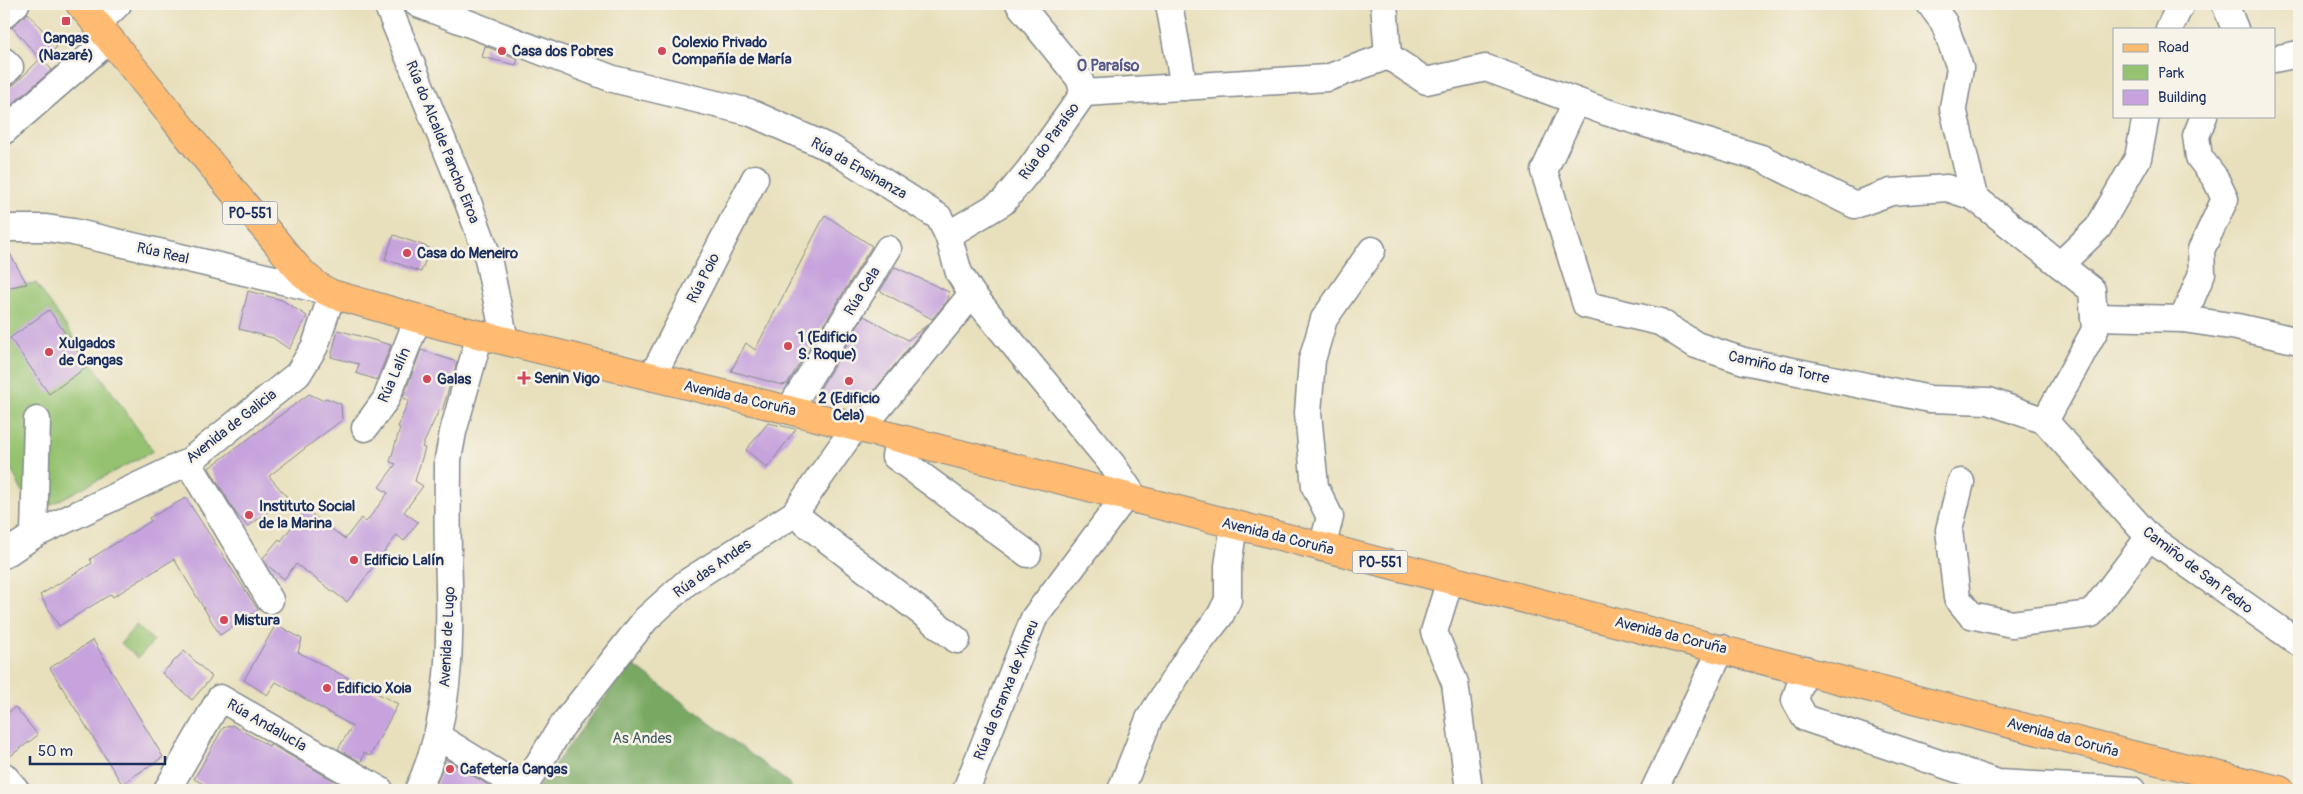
<svg xmlns="http://www.w3.org/2000/svg" width="2303" height="794" font-family="Pangolin,sans-serif">
  <rect width="100%" height="100%" fill="#f7f3e8"/>
  <filter id="ink" filterUnits="userSpaceOnUse"><feTurbulence type="fractalNoise" baseFrequency=".02" numOctaves="2"/><feDisplacementMap in="SourceGraphic" scale="10" xChannelSelector="R" yChannelSelector="G"/><feConvolveMatrix kernelMatrix="1 2 1 2 8 2 1 2 1" color-interpolation-filters="sRGB"/></filter>
  <filter id="wash" filterUnits="userSpaceOnUse"><feTurbulence type="fractalNoise" baseFrequency=".0096" numOctaves="4" result="noise"/><feDisplacementMap in="SourceGraphic" scale="20" xChannelSelector="R" yChannelSelector="G"/><feGaussianBlur stdDeviation="1.12" result="paint"/><feColorMatrix in="noise" values="0 0 0 0 0 0 0 0 0 0 0 0 0 0 0 0 0 1.4 0 .05"/><feComposite in="paint" operator="in"/></filter>
  <g filter="url(#wash)">
    <rect width="100%" height="100%" fill="#e8e0bc"/>
    <g fill="#95c270" stroke="#587867">
      <polygon points="36,283 153,451 33,514 4,454 4,288"/>
      <polygon points="136,625 154,641 138,658 121,643"/>
    </g>
    <polygon fill="#78a862" stroke="#4a6c60" points="631,663 790,784 793,790 536,790"/>
    <g id="blocks">
      <g fill="#c6a3dd">
        <polygon points="28,13 57,47 43,60 52,70 4,111 4,90 15,84 40,59 12,27"/>
        <polygon points="485,46 518,59 516,65 482,57"/>
        <polygon points="825,215 872,246 787,384 782,385 731,371 746,343 755,350"/>
        <polygon points="394,235 430,248 421,272 385,259"/>
        <polygon points="4,243 27,284 4,288"/>
        <polygon points="895,267 949,292 948,300 932,319 880,291"/>
        <polygon points="248,291 282,300 307,316 289,349 273,338 239,329"/>
        <polygon points="49,310 88,366 49,394 10,338"/>
        <polygon points="864,316 908,340 927,325 864,403 817,394"/>
        <polygon points="338,330 391,345 377,380 356,373 359,364 331,357"/>
        <polygon points="421,350 457,362 442,411 439,410 422,447 425,448 415,481 423,486 404,512 418,522 404,541 397,535 347,602 296,564 284,579 267,565 263,558 279,539 281,541 305,509 345,539 361,518 366,522 388,493 379,487 396,464 390,462 400,428 398,427 409,400 403,398"/>
        <polygon points="309,394 322,400 326,398 341,404 342,420 269,476 287,497 248,527 235,512 209,468"/>
        <polygon points="768,423 796,429 767,468 746,450"/>
        <polygon points="186,498 258,610 220,635 174,559 113,597 111,594 59,626 40,595 92,563 90,559 151,521 149,518"/>
        <polygon points="276,624 302,639 298,652 398,704 370,756 364,753 361,762 338,749 352,726 276,682 267,695 244,680"/>
        <polygon points="93,640 163,757 122,784 50,668"/>
        <polygon points="184,651 212,677 192,700 162,673"/>
        <polygon points="15,707 38,735 4,761 4,716"/>
        <polygon points="232,725 269,746 270,744 350,790 214,790 194,779 223,728"/>
        <polygon points="446,759 496,790 434,790"/>
      </g>
    </g>
  </g>
  <g filter="url(#ink)">
    <use href="#blocks" fill-opacity="0" stroke="#82888d" stroke-width="1"/>
    <g fill="none" stroke-linecap="round" stroke-linejoin="round">
      <g stroke="#82888d" stroke-width="29">
        <g id="minor">
          <polyline points="387,4 469,205 487,254 505,340"/>
          <polyline points="418,4 613,79 749,112 832,149 939,217 948,235 959,273 972,294 1112,464 1136,500"/>
          <polyline points="1019,4 1079,78 1084,93"/>
          <polyline points="1169,4 1184,87"/>
          <polyline points="1384,4 1388,56"/>
          <polyline points="1930,4 1944,23 1960,68 1953,108 1974,197"/>
          <polyline points="2225,4 2235,29"/>
          <polyline points="4,15 16,4"/>
          <polyline points="97,24 118,4"/>
          <polyline points="2169,29 2181,4"/>
          <polyline points="2274,59 2299,54"/>
          <polyline points="4,61 10,67 4,73"/>
          <polyline points="1084,93 1327,78 1388,56 1426,81 1486,68 1606,112 1761,158 1855,205 1891,192 1947,188 1974,197 2092,290 2095,330 2045,421"/>
          <polyline points="1576,102 1544,171 1586,305 1660,322 1696,345 1744,361 1930,399 1989,401 2045,421 2149,537 2299,643"/>
          <polyline points="4,131 110,39"/>
          <polyline points="4,228 46,228 73,232 321,290"/>
          <polyline points="948,235 1003,202 1030,169 1084,93"/>
          <polyline points="2060,265 2098,228 2138,158 2146,116"/>
          <polyline points="2094,317 2183,319 2237,327 2299,341"/>
          <polyline points="2183,319 2202,273 2201,250 2225,199 2215,178 2199,157 2196,136 2204,116"/>
          <polyline points="652,377 755,178"/>
          <polyline points="789,410 888,249"/>
          <polyline points="365,428 386,399 418,318"/>
          <polyline points="862,428 972,294"/>
          <polyline points="899,438 895,456 1028,554"/>
          <polyline points="188,462 270,600"/>
          <polyline points="1961,482 1949,530 1957,598 1971,615 2012,624 2091,614 2149,537"/>
          <polyline points="794,514 957,640"/>
          <polyline points="34,535 37,420"/>
          <polyline points="1322,548 1330,517 1315,487 1308,413 1312,360 1324,319 1372,250"/>
          <polyline points="4,555 34,535 188,462 298,374 315,346 332,294"/>
          <polyline points="1450,580 1434,632 1455,683 1469,790"/>
          <polyline points="1805,669 1795,700 1805,718 1998,783 2132,790"/>
          <polyline points="437,736 523,789"/>
          <polyline points="4,776 16,790"/>
          <polyline points="167,790 220,698 380,790"/>
          <path d="M 418,790 C 453,715 451,631 448,551 C 447,520 448,490 448,459 L 453,432 L 480,334"/>
          <polyline points="522,790 562,726 646,619 686,583 794,514 855,427"/>
          <polyline points="966,790 1034,618 1125,497"/>
          <polyline points="1121,790 1149,719 1191,653 1220,616 1228,600 1228,566 1234,525"/>
          <polyline points="1654,790 1722,648"/>
        </g>
      </g>
      <g stroke="#82888d" stroke-width="30">
        <path id="major" d="M 80,4 C 144,78 202,157 267,231 C 286,253 304,282 332,294 L 444,326 L 789,410 L 2124,753 L 2280,790"/>
      </g>
      <use href="#minor" stroke="#fff" stroke-width="26"/>
      <use href="#major" stroke="#febb71" stroke-width="28"/>
    </g>
  </g>
  <g fill="#d1495b" stroke="#f7f3e8" stroke-width="2">
    <rect x="61" y="16" width="10" height="10" rx="2.5"/>
    <circle cx="502" cy="51" r="5"/>
    <circle cx="662" cy="51" r="5"/>
    <circle cx="407" cy="253" r="5"/>
    <circle cx="788" cy="346" r="5"/>
    <circle cx="49" cy="352" r="5"/>
    <path d="M521.5 370.5h5v5h5v5h-5v5h-5v-5h-5v-5h5z"/>
    <circle cx="427" cy="379" r="5"/>
    <circle cx="849" cy="381" r="5"/>
    <circle cx="249" cy="515" r="5"/>
    <circle cx="354" cy="560" r="5"/>
    <circle cx="224" cy="620" r="5"/>
    <circle cx="327" cy="688" r="5"/>
    <circle cx="450" cy="769" r="5"/>
  </g>
  <g text-anchor="middle" stroke-width="5" stroke-linejoin="round" paint-order="stroke">
    <g fill="#f7f3e8" stroke="#5d6a87" stroke-width="1">
      <rect x="222.5" y="201.5" width="55" height="23" rx="4"/>
      <rect x="1352.5" y="550.5" width="55" height="23" rx="4"/>
    </g>
    <g font-size="14" font-weight="bold" fill="#1b2f5e">
      <text x="250" y="218">PO-551</text>
      <text x="1380" y="567">PO-551</text>
    </g>
    <g font-size="15" font-weight="bold" fill="#1b2f5e" stroke="#f7f3e8" text-anchor="start">
      <text x="66" y="43" text-anchor="middle">Cangas<tspan x="66" dy="17">(Nazaré)</tspan></text>
      <text x="672" y="47">Colexio Privado<tspan x="672" dy="17">Compañía de María</tspan></text>
      <text x="512" y="56">Casa dos Pobres</text>
      <text x="417" y="258">Casa do Meneiro</text>
      <text x="798" y="342">1 (Edificio<tspan x="798" dy="17">S. Roque)</tspan></text>
      <text x="59" y="348">Xulgados<tspan x="59" dy="17">de Cangas</tspan></text>
      <text x="534" y="383">Senin Vigo</text>
      <text x="437" y="384">Galas</text>
      <text x="849" y="403" text-anchor="middle">2 (Edificio<tspan x="849" dy="17">Cela)</tspan></text>
      <text x="259" y="511">Instituto Social<tspan x="259" dy="17">de la Marina</tspan></text>
      <text x="364" y="565">Edificio Lalín</text>
      <text x="234" y="625">Mistura</text>
      <text x="337" y="693">Edificio Xoia</text>
      <text x="460" y="774">Cafetería Cangas</text>
    </g>
    <g font-size="15" fill="#1b2f5e" stroke="#f7f3e8">
      <text transform="translate(1049 141) rotate(-54)" y="5">Rúa do Paraíso</text>
      <text transform="translate(443 142) rotate(68)" y="5">Rúa do Alcalde Pancho Eiroa</text>
      <text transform="translate(859 168) rotate(30)" y="5">Rúa da Ensinanza</text>
      <text transform="translate(163 253) rotate(13)" y="5">Rúa Real</text>
      <text transform="translate(703 278) rotate(-63)" y="5">Rúa Poio</text>
      <text transform="translate(862 291) rotate(-58)" y="5">Rúa Cela</text>
      <text transform="translate(1779 367) rotate(13)" y="5">Camiño da Torre</text>
      <text transform="translate(394 375) rotate(-66)" y="5">Rúa Lalín</text>
      <text transform="translate(740 398) rotate(13)" y="5">Avenida da Coruña</text>
      <text transform="translate(231 426) rotate(-38)" y="5">Avenida de Galicia</text>
      <text transform="translate(1278 536) rotate(14)" y="5">Avenida da Coruña</text>
      <text transform="translate(712 568) rotate(-35)" y="5">Rúa das Andes</text>
      <text transform="translate(2198 570) rotate(37)" y="5">Camiño de San Pedro</text>
      <text transform="translate(1671 635) rotate(14)" y="5">Avenida da Coruña</text>
      <text transform="translate(447 637) rotate(-87)" y="5">Avenida de Lugo</text>
      <text transform="translate(1006 690) rotate(-68)" y="5">Rúa da Granxa de Ximeu</text>
      <text transform="translate(267 725) rotate(30)" y="5">Rúa Andalucía</text>
      <text transform="translate(2063 737) rotate(15)" y="5">Avenida da Coruña</text>
    </g>
    <g font-size="15" fill="#405b63" stroke="#f7f3e8">
      <text x="642" y="743">As Andes</text>
    </g>
    <g font-size="16" font-weight="bold" fill="#57588a" stroke="#f7f3e8">
      <text x="1108" y="71">O Paraíso</text>
    </g>
  </g>
  <rect width="2303" height="794" fill="none" stroke="#f7f3e8" stroke-width="20"/>
  <rect x="2113" y="28" width="162" height="90" fill="#f7f3e8" stroke="#9fa5b1"/>
  <rect x="2123" y="44" width="25" height="8" fill="#febb71" stroke="#9fa5b1"/>
  <text x="2158" y="52" font-size="15" fill="#1b2f5e">Road</text>
  <rect x="2123" y="65" width="25" height="15" fill="#95c270" stroke="#9fa5b1"/>
  <text x="2158" y="78" font-size="15" fill="#1b2f5e">Park</text>
  <rect x="2123" y="90" width="25" height="15" fill="#c6a3dd" stroke="#9fa5b1"/>
  <text x="2158" y="102" font-size="15" fill="#1b2f5e">Building</text>
  <path d="M30 756v8h135v-8" fill="none" stroke="#1b2f5e" stroke-width="2.5"/>
  <text x="38" y="756" font-size="15" fill="#1b2f5e" stroke="#f7f3e8" stroke-width="4" paint-order="stroke">50 m</text>
</svg>
